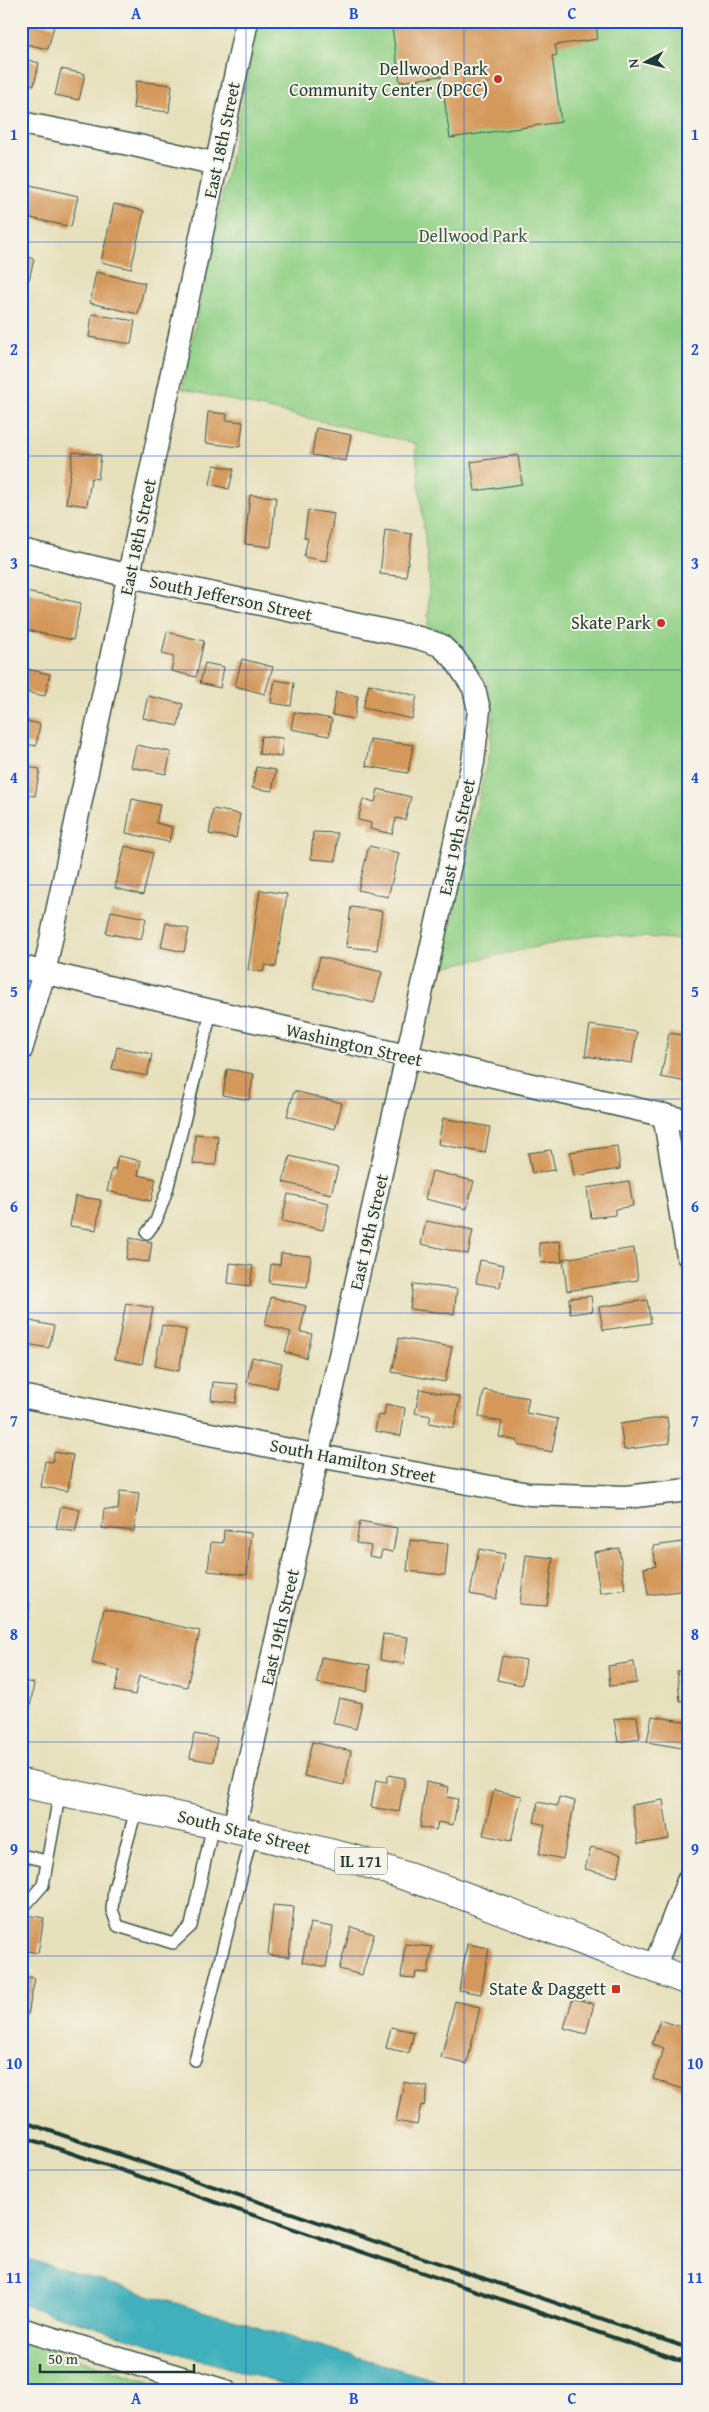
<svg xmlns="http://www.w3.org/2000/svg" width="709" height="2412" font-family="'Gentium Book Plus',serif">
  <rect width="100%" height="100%" fill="#f7f3e8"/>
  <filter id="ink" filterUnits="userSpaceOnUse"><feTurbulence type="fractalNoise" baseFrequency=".02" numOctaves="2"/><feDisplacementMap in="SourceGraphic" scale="10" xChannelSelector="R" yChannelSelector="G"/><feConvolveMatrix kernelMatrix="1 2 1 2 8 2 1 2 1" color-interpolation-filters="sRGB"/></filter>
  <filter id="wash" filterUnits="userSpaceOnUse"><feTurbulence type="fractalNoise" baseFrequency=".0096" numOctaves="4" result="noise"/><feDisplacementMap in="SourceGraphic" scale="20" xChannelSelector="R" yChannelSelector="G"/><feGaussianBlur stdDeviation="1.12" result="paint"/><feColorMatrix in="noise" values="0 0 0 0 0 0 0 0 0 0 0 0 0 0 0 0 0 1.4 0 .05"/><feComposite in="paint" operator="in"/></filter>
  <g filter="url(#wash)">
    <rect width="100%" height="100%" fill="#e7e0bc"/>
    <g fill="#92d187" stroke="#58875e">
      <polygon points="259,21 688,21 688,940 597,934 442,967 491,743 494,711 486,682 470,658 457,644 428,629 429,578 415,443 182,389"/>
      <polygon points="21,2340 177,2391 21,2391"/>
    </g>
    <polygon fill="#41b0bc" stroke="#307678" points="21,2257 472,2391 306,2391 178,2353 21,2304"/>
    <g id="blocks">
      <g fill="#d4985a">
        <polygon points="25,21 54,26 48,49 21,43"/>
        <polygon points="391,21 595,21 598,39 555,45 557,55 552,56 561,122 450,138 441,76 400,82"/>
        <polygon points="21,58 39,63 34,85 21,82"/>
        <polygon points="61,69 85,74 79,100 55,95"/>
        <polygon points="136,81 172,85 169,112 133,108"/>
        <polygon points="30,185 78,196 71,227 22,216"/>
        <polygon points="114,204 144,211 131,269 101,262"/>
        <polygon points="21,255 34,259 29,280 21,278"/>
        <polygon points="96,272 145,283 138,314 90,303"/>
        <polygon points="92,314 135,321 131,344 89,337"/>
        <polygon points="208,412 227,414 226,420 243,422 240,447 205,443"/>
        <polygon points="316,428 351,435 346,461 312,455"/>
        <polygon points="73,452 101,455 98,479 91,478 87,506 66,503"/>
        <polygon points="518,455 522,484 475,491 471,462"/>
        <polygon points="214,465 234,469 229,489 210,484"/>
        <polygon points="250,495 276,497 271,547 245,544"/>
        <polygon points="308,510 334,514 326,561 304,557 308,538 304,538"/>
        <polygon points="385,530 412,534 406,577 380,574"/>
        <polygon points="21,591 81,603 73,640 21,629"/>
        <polygon points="167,632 204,641 196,677 171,671 174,657 162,654"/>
        <polygon points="242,659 273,667 265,694 235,686"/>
        <polygon points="205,663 224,667 220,688 200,683"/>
        <polygon points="21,668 50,674 45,696 21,691"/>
        <polygon points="275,680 294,683 291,706 271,703"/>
        <polygon points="369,684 417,696 412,719 363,708"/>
        <polygon points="336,692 358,696 354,719 332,715"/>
        <polygon points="148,696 183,704 178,726 143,718"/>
        <polygon points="294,712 332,719 329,736 291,729"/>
        <polygon points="21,720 40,724 36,746 21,743"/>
        <polygon points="261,736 283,738 281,757 259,754"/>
        <polygon points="370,739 413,745 408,773 366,766"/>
        <polygon points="136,745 171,752 166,774 131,767"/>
        <polygon points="21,766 40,769 35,796 21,794"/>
        <polygon points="256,767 276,770 272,791 252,788"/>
        <polygon points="378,789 411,797 405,820 396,818 392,834 370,829 371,823 358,820 363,799 375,802"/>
        <polygon points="132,799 160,805 156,823 172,827 169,842 126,833"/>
        <polygon points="213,809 240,814 236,838 209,834"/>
        <polygon points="21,827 27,828 22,850 21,850"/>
        <polygon points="313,832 337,833 336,861 311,859"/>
        <polygon points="125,846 153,853 143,895 115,888"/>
        <polygon points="369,846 399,853 388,897 358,890"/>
        <polygon points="260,890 287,894 276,967 265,965 263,972 248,970"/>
        <polygon points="351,907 382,911 377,950 346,947"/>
        <polygon points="111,911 146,918 141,940 106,933"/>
        <polygon points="166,923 189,929 184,952 161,947"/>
        <polygon points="320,957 382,972 374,1003 313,988"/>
        <polygon points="590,1025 637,1032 632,1063 585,1056"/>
        <polygon points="669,1033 688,1036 687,1082 661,1077"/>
        <polygon points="117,1047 152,1054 147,1076 112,1069"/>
        <polygon points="227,1069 254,1074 249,1100 223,1095"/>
        <polygon points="294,1091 342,1103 335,1129 287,1116"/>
        <polygon points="443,1118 490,1127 485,1153 438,1144"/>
        <polygon points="195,1134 218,1136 216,1165 193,1164"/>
        <polygon points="617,1146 620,1169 574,1176 570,1152"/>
        <polygon points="551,1150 555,1170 532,1173 528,1153"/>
        <polygon points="118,1156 141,1161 138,1175 156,1179 151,1201 107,1191 112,1169 115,1170"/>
        <polygon points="290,1156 338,1168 331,1194 283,1182"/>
        <polygon points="432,1171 474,1181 467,1209 425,1199"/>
        <polygon points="629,1181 633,1206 615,1209 615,1215 591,1218 587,1188"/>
        <polygon points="288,1194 329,1203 323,1230 282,1221"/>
        <polygon points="75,1196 101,1200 96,1230 70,1226"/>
        <polygon points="426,1221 473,1230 468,1254 421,1244"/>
        <polygon points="130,1238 152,1242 149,1262 126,1259"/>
        <polygon points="560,1241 562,1262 541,1263 539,1243"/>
        <polygon points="634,1248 638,1280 567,1291 563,1259"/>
        <polygon points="281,1253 311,1256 307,1287 269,1283 271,1264 280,1265"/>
        <polygon points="480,1260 504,1265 500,1287 476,1283"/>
        <polygon points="230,1263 253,1266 250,1286 228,1283"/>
        <polygon points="413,1284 457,1289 454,1314 410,1309"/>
        <polygon points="591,1296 593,1311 570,1314 569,1298"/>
        <polygon points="271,1297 306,1306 300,1332 312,1334 306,1358 285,1352 291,1332 265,1325"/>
        <polygon points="647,1300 651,1323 603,1330 599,1307"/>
        <polygon points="126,1303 153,1308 142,1364 115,1359"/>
        <polygon points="21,1319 54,1326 49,1348 21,1343"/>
        <polygon points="162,1325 186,1330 179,1371 155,1366"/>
        <polygon points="399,1338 452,1347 445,1382 392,1372"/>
        <polygon points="252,1357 282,1364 277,1388 247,1382"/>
        <polygon points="213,1382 238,1384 236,1403 211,1400"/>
        <polygon points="420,1389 460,1397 454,1428 429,1423 431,1416 415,1413"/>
        <polygon points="484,1390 529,1398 526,1413 558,1419 552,1452 518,1445 518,1441 499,1437 502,1422 479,1417"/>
        <polygon points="386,1404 405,1408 401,1436 375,1431 378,1415 384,1416"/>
        <polygon points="667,1417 670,1443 624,1450 620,1424"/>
        <polygon points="54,1452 73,1455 68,1491 41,1487 45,1461 53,1462"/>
        <polygon points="120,1491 139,1493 134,1531 102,1528 104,1509 118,1510"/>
        <polygon points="61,1506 80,1510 75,1532 56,1528"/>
        <polygon points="360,1521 397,1528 393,1552 382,1550 380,1558 369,1556 371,1546 356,1543"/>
        <polygon points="224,1530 251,1533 247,1575 208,1571 211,1542 223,1543"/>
        <polygon points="410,1540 448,1544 445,1575 407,1571"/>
        <polygon points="683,1542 688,1570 688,1590 648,1595 644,1568 656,1566 653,1546"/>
        <polygon points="619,1548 625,1589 600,1593 594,1552"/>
        <polygon points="479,1549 505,1554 496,1599 470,1594"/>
        <polygon points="526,1555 553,1558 547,1606 520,1604"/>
        <polygon points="21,1601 30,1603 24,1627 21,1627"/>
        <polygon points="104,1609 200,1631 187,1687 139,1676 135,1695 115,1691 120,1670 92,1663"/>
        <polygon points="383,1634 408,1637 404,1664 380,1660"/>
        <polygon points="502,1656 526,1660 522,1685 497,1680"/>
        <polygon points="321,1657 370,1665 367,1691 317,1683"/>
        <polygon points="634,1662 637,1683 610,1686 608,1666"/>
        <polygon points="688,1670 688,1700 680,1701 677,1671"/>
        <polygon points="21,1681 34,1683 27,1726 21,1725"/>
        <polygon points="339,1698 362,1703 356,1729 333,1723"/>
        <polygon points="637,1716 640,1739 618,1742 614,1719"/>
        <polygon points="652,1716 688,1722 688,1749 647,1742"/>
        <polygon points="194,1734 217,1738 213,1762 190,1758"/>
        <polygon points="312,1742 351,1751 344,1785 304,1776"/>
        <polygon points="388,1775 405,1778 399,1812 371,1807 376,1780 387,1782"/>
        <polygon points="426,1782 449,1787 447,1797 458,1799 453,1825 438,1822 436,1830 420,1827"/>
        <polygon points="494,1790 522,1796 511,1841 483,1835"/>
        <polygon points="559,1797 575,1801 563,1859 539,1854 545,1825 534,1822 538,1802 557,1806"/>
        <polygon points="663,1800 669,1839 638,1844 632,1805"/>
        <polygon points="591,1847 622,1854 617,1877 585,1869"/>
        <polygon points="273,1905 294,1907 289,1957 268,1955"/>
        <polygon points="21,1914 44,1918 38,1953 21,1950"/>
        <polygon points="310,1923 333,1927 326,1967 302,1962"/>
        <polygon points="351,1927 374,1934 362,1975 339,1969"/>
        <polygon points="405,1944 432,1947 428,1973 416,1972 415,1978 401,1977"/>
        <polygon points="467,1944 489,1948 481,1994 459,1990"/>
        <polygon points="21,1976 35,1978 28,2014 21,2013"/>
        <polygon points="573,1998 594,2004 586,2034 564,2028"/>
        <polygon points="455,2001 480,2007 467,2064 441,2058"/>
        <polygon points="660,2020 688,2029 688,2045 684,2058 688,2059 688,2076 683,2089 653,2079 664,2048 652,2044"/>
        <polygon points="391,2027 414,2032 409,2053 386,2048"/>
        <polygon points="404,2082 428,2087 424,2106 421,2105 417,2125 396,2121"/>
      </g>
    </g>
  </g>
  <g filter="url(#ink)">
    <use href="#blocks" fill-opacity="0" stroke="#3d5548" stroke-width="1"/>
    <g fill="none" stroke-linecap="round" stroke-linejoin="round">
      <g stroke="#3d5548" stroke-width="14">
        <g id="lane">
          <polyline points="147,1233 156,1221 167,1190 211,1012"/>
          <polyline points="137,1807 114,1889 112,1910 118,1926 173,1943 191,1926 213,1824"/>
          <polyline points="21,1855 47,1861"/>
          <polyline points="21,1910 43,1885 60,1791"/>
          <polyline points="195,2060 252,1834"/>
        </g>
      </g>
      <g stroke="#3d5548" stroke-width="25">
        <g id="street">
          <polyline points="21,123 134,145 217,164"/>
          <polyline points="21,550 130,576 419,638 440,645 454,658 474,688 479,710 473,762 234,1829"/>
          <polyline points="21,967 688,1121"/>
          <polyline points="21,1050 44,973 247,21"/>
          <polyline points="664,1115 688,1256"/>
          <polyline points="21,1396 319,1456 529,1494 626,1497 688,1490"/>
          <polyline points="654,1968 688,1881"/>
          <polyline points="21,2329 225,2391"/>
        </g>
      </g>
      <g stroke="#3d5548" stroke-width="30">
        <polyline id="primary" points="21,1783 213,1824 354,1859 459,1894 688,1981"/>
      </g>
      <use href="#lane" stroke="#fff" stroke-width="11"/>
      <use href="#street" stroke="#fff" stroke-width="22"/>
      <use href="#primary" stroke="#fff" stroke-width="28"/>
      <g stroke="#1f3d34" stroke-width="4">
        <polyline points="21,2121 688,2348"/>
        <polyline points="21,2136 688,2363"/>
      </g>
    </g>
  </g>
  <path fill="none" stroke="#1d4ed8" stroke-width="1" stroke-opacity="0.55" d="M 246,21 L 246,2391M 464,21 L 464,2391M 21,242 L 688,242M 21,456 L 688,456M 21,670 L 688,670M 21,885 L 688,885M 21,1099 L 688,1099M 21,1313 L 688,1313M 21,1527 L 688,1527M 21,1742 L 688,1742M 21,1956 L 688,1956M 21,2170 L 688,2170"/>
  <g fill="#c8321e" stroke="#f7f3e8" stroke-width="2">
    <circle cx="498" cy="79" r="5"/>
    <circle cx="661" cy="623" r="5"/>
    <rect x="611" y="1984" width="10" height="10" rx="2.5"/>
  </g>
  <g text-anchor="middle" stroke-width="4" stroke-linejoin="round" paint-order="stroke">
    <rect fill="#f7f3e8" stroke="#60746a" stroke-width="1" x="335" y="1847.5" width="52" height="27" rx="4"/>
    <g font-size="16" font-weight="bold" fill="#1f3d34">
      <text x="361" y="1867">IL 171</text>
    </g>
    <g font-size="18" fill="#1f3d34" stroke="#f7f3e8" text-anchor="end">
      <text x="488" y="75">Dellwood Park<tspan x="488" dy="21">Community Center (DPCC)</tspan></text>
      <text x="651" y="629">Skate Park</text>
      <text x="606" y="1995">State &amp; Daggett</text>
    </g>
    <g font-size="18" fill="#1f3d34" stroke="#f7f3e8">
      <text transform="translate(222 140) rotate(-78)" y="6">East 18th Street</text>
      <text transform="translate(138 537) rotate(-78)" y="6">East 18th Street</text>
      <text transform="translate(231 598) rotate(12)" y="6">South Jefferson Street</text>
      <text transform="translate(457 837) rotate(-78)" y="6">East 19th Street</text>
      <text transform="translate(354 1045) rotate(13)" y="6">Washington Street</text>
      <text transform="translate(369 1232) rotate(-77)" y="6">East 19th Street</text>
      <text transform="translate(353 1461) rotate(11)" y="6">South Hamilton Street</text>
      <text transform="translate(280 1627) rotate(-77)" y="6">East 19th Street</text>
      <text transform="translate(244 1832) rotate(14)" y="6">South State Street</text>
    </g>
    <g font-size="18" fill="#365b45" stroke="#f7f3e8">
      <text x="473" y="242">Dellwood Park</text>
    </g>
  </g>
  <rect width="709" height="2412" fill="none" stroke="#f7f3e8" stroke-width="55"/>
  <g transform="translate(646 62) rotate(263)" stroke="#f7f3e8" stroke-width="4" paint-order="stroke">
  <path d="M0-4L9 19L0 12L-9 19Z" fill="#1f3d34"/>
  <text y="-8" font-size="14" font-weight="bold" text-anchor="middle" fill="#1f3d34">N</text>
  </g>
  <path d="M40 2364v8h154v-8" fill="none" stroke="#1f3d34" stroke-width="2.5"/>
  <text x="48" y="2364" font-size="15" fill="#1f3d34" stroke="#f7f3e8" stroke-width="4" paint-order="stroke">50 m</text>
  <rect x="28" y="28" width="654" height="2356" fill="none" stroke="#1d4ed8" stroke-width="2"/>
  <g font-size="16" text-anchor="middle" font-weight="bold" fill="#1d4ed8">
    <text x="136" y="19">A</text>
    <text x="354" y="19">B</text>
    <text x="572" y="19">C</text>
    <text x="14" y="140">1</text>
    <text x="695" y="140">1</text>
    <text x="14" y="355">2</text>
    <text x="695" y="355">2</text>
    <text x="14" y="569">3</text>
    <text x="695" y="569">3</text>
    <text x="14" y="783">4</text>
    <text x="695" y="783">4</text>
    <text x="14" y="997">5</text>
    <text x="695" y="997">5</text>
    <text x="14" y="1212">6</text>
    <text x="695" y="1212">6</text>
    <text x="14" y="1426">7</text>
    <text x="695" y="1426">7</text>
    <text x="14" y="1640">8</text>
    <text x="695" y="1640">8</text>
    <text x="14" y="1855">9</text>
    <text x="695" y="1855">9</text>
    <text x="14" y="2069">10</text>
    <text x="695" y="2069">10</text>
    <text x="14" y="2283">11</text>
    <text x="695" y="2283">11</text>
    <text x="136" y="2404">A</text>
    <text x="354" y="2404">B</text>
    <text x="572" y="2404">C</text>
  </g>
</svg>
